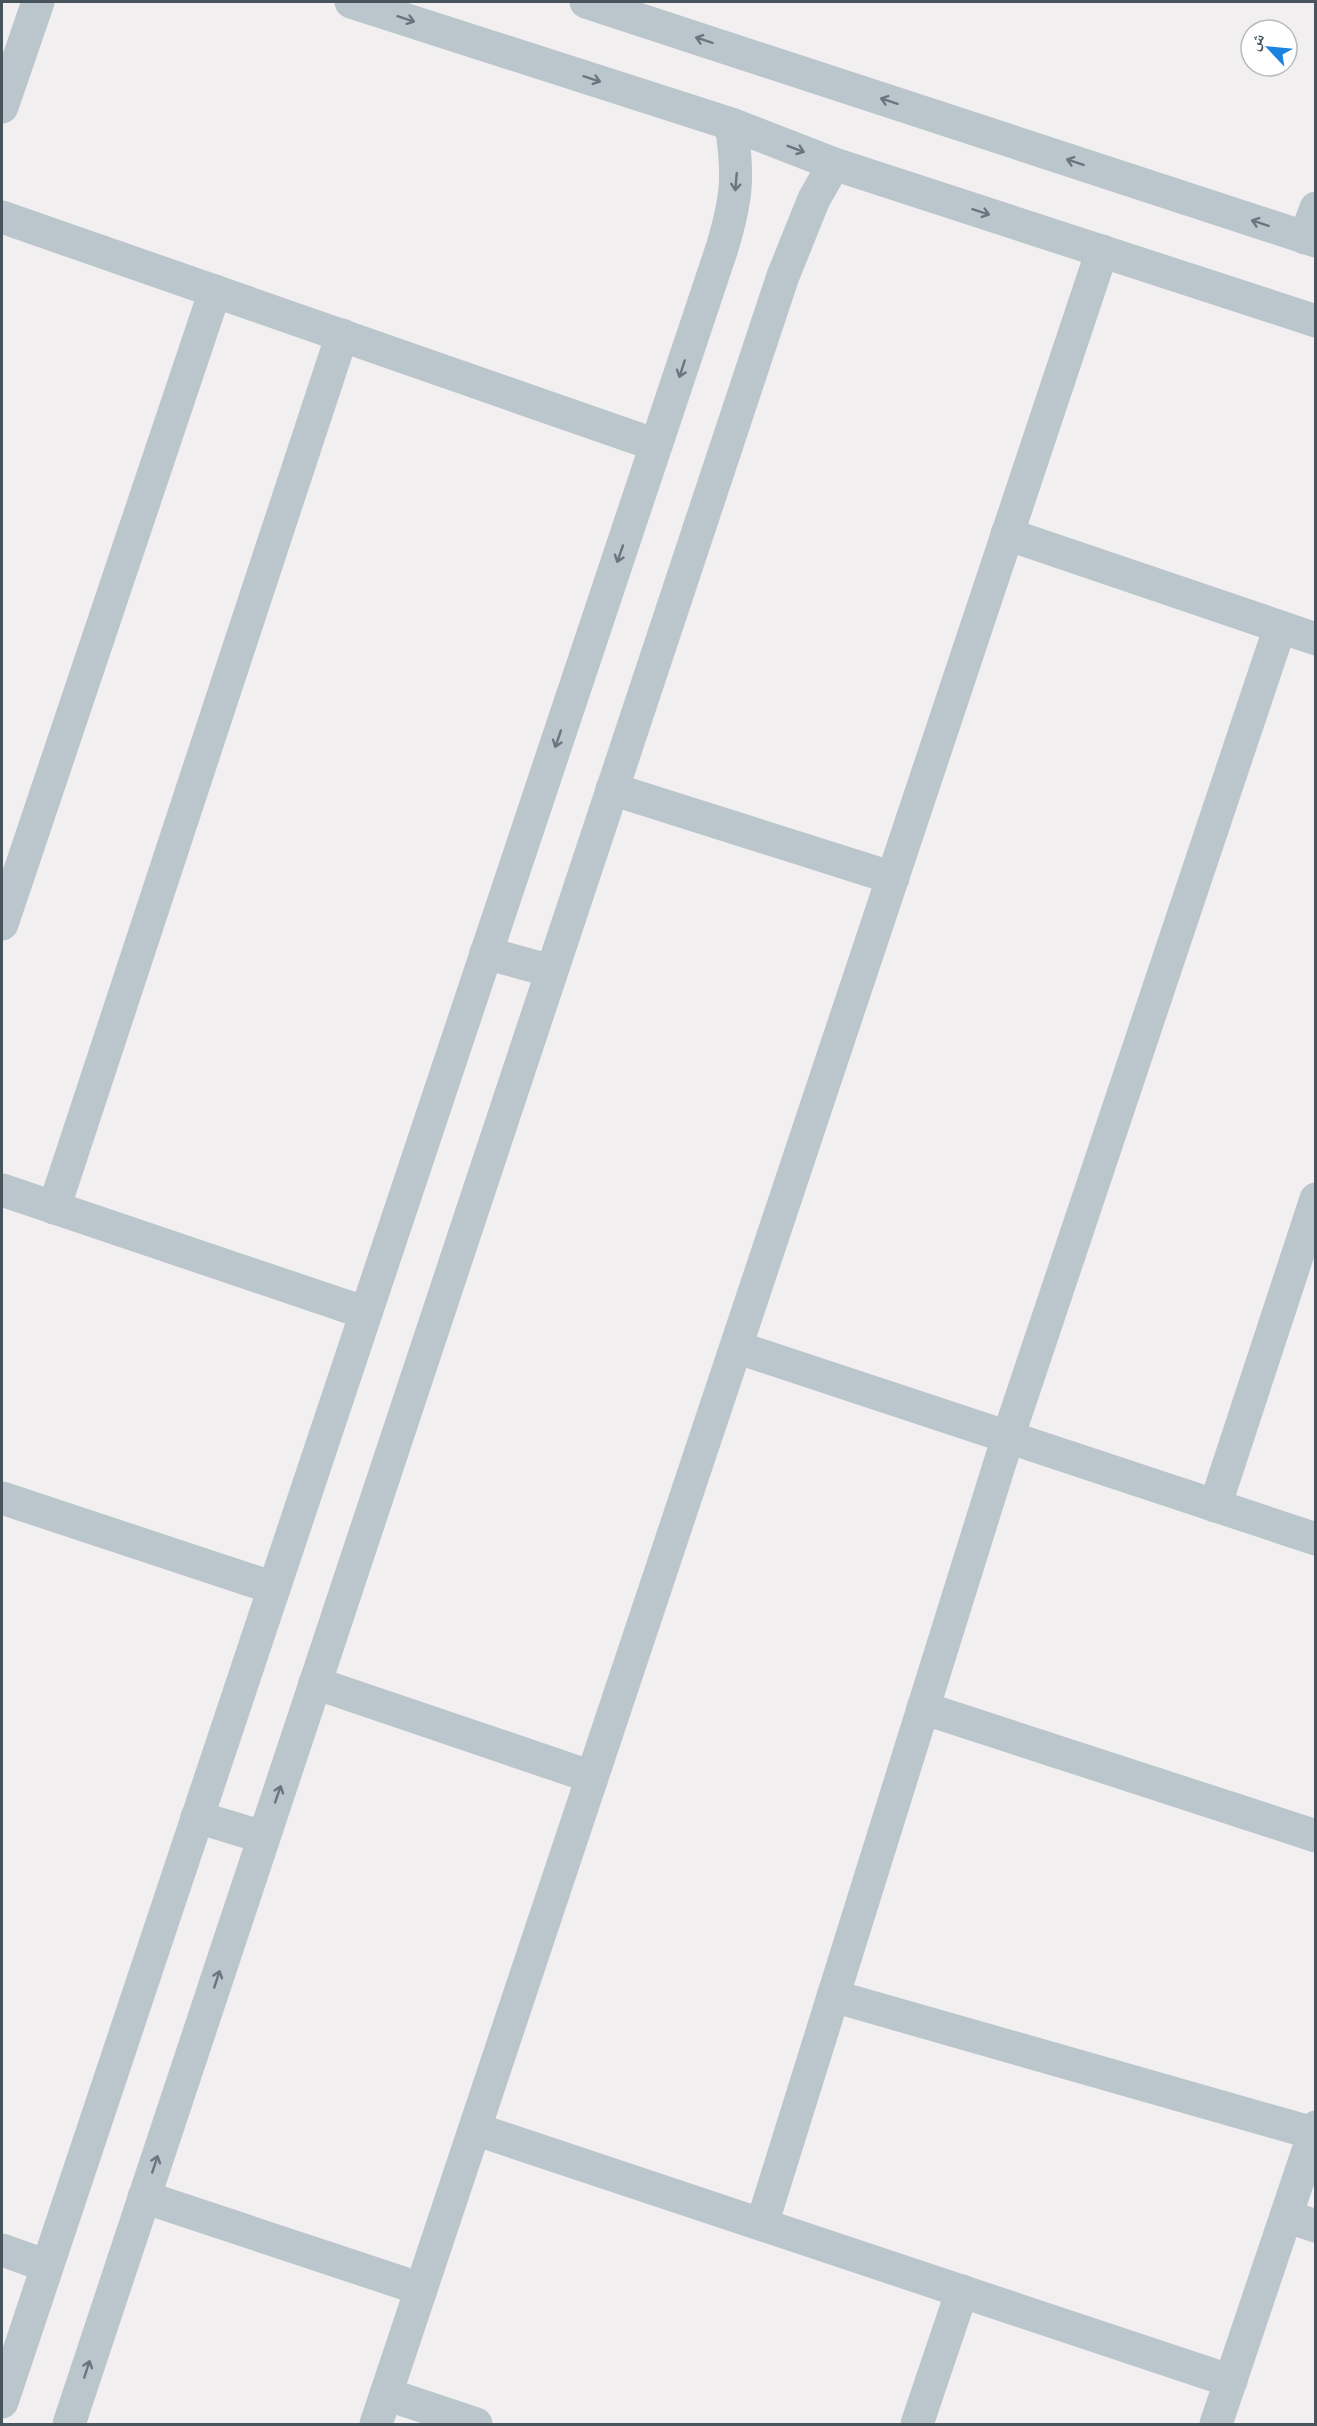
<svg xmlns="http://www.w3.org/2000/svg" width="1317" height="2426" font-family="'PT Sans','Noto Naskh Arabic',sans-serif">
  <rect width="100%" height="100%" fill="#f1efef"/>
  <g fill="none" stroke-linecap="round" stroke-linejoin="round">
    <g stroke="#bac5cc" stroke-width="33">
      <polyline points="351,2 731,124 834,164 1316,321"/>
      <polyline points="586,2 1316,241"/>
      <polyline points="2,107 38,2"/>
      <polyline points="2,217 656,445"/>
      <polyline points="1305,238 1316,208"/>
      <polyline points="1007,534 1316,639"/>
      <polyline points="612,789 893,878"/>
      <polyline points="2,924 215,291"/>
      <polyline points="486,953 551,971"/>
      <polyline points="2,1190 366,1313"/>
      <polyline points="54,1208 342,335"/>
      <polyline points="736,1347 1316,1539"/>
      <polyline points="2,1498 274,1588"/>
      <polyline points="1215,1506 1316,1199"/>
      <polyline points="315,1683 592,1777"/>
      <polyline points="923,1708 1316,1836"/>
      <polyline points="197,1817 263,1837"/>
      <polyline points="833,1996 1313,2133"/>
      <polyline points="475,2129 1231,2381"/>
      <polyline points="144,2197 421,2289"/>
      <polyline points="1286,2216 1316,2226"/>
      <polyline points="762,2224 1008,1437 1280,627"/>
      <polyline points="2,2250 47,2266"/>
      <polyline points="386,2394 476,2424"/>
      <path d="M 2,2402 L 722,248 C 737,199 739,175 731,124"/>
      <polyline points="69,2424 783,276 814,199 834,164"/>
      <polyline points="376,2424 1102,251"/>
      <polyline points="917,2424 962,2291"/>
      <polyline points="1216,2424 1316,2127"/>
    </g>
  </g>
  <defs><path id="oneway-shaft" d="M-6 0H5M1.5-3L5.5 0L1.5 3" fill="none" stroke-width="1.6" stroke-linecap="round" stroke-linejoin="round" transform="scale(1.5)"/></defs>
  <g stroke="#6a767e">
    <use href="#oneway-shaft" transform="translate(406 19) rotate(18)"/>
    <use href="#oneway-shaft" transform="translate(704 40) rotate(-162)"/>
    <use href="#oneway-shaft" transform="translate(592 79) rotate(18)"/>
    <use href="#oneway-shaft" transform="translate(889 101) rotate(-162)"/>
    <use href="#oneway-shaft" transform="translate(796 149) rotate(21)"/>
    <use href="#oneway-shaft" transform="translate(1075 162) rotate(-162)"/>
    <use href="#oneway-shaft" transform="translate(736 182) rotate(95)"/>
    <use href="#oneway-shaft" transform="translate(981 212) rotate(18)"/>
    <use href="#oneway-shaft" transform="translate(1260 223) rotate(-162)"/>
    <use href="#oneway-shaft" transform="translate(682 369) rotate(108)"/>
    <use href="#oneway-shaft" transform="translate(620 554) rotate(109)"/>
    <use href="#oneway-shaft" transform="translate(558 739) rotate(109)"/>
    <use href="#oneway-shaft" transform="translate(278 1794) rotate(-71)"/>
    <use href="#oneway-shaft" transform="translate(217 1979) rotate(-72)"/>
    <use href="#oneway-shaft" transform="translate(155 2164) rotate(-72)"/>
    <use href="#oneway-shaft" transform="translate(87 2369) rotate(-72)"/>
  </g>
  <rect width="1317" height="2426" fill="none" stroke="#47545c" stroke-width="6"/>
  <g transform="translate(1269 48) rotate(296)"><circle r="28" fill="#ffffff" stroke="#b5bbbe" stroke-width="1.5"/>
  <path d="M0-4.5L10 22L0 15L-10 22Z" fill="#1a82e0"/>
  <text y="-9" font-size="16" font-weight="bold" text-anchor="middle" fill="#47545c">ش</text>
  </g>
</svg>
